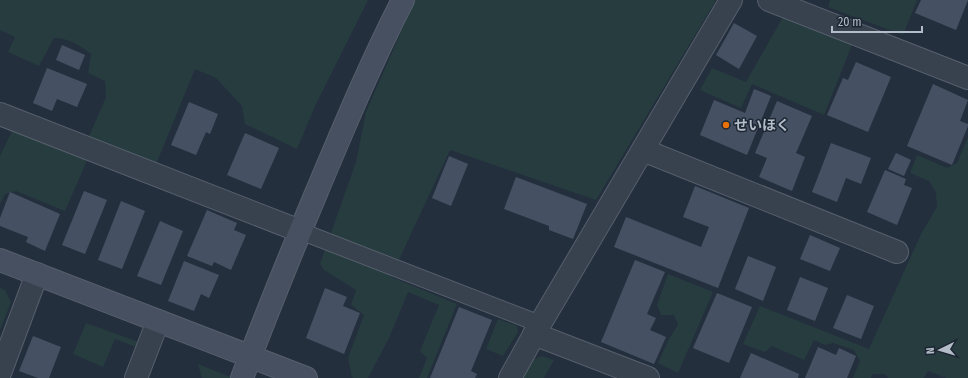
<svg xmlns="http://www.w3.org/2000/svg" width="968" height="378" font-family="'Fira Sans Condensed','Noto Sans JP',sans-serif">
  <rect width="100%" height="100%" fill="#242f3e"/>
  <g fill="#263c3f">
    <path d="M 0,0 L 368,0 L 316,104 L 297,149 L 245,124 L 242,106 L 216,78 L 195,69 L 155,167 L 87,141 L 106,97 L 105,81 L 88,73 L 91,54 C 82,46 66,37 54,38 L 39,66 L 8,52 L 15,37 L 0,30 Z"/>
    <polygon points="415,0 716,0 596,200 450,150 391,277 457,304 427,378 419,378 427,358 420,351 439,305 408,292 389,338 368,378 353,378 352,377 348,358 364,315 351,305 356,290 324,270 320,264 356,162 366,112"/>
    <polygon points="830,0 917,0 903,35 828,7"/>
    <polygon points="783,17 852,45 824,115 752,84 741,108 700,90 712,68 746,82"/>
    <polygon points="13,129 88,158 65,211 16,191 5,194 0,204 0,156"/>
    <polygon points="968,137 968,378 946,378 928,371 924,378 888,378 885,374 873,374 871,378 853,378 860,361 854,350 833,343 825,345 814,340 804,360 772,346 765,352 743,344 760,306 869,349 921,234 937,207 936,192 929,181 910,173 917,155 947,168 957,163"/>
    <polygon points="668,274 713,292 678,373 658,363 669,339 678,325 674,315 661,315 657,305"/>
    <polygon points="0,288 5,290 11,302 0,330"/>
    <polygon points="498,319 517,326 518,332 503,356 486,349"/>
    <polygon points="86,323 139,342 136,347 115,339 103,367 73,354"/>
    <polygon points="542,356 554,360 544,378 521,378 530,361"/>
    <polygon points="198,364 233,378 202,378"/>
  </g>
  <g fill="#455162">
    <polygon points="921,0 968,0 956,30 915,13"/>
    <polygon points="734,23 757,36 739,69 716,55"/>
    <polygon points="62,45 85,55 79,70 56,60"/>
    <polygon points="856,62 891,77 868,132 827,115 843,78 848,80"/>
    <polygon points="47,68 87,84 77,107 57,99 52,111 33,103"/>
    <polygon points="933,84 968,100 960,121 968,124 968,126 952,165 907,146"/>
    <polygon points="754,89 771,96 747,155 700,135 714,100 745,113"/>
    <polygon points="777,101 812,116 796,153 805,157 792,191 759,177 767,158 755,153"/>
    <polygon points="189,102 218,114 210,134 206,132 196,155 171,145"/>
    <polygon points="245,133 279,148 261,189 227,175"/>
    <polygon points="831,143 871,158 861,184 846,178 837,202 812,192"/>
    <polygon points="896,153 911,160 904,176 888,169"/>
    <polygon points="449,156 468,164 451,206 432,198"/>
    <polygon points="885,170 906,179 904,185 912,188 897,225 867,212"/>
    <polygon points="516,177 587,204 573,239 549,230 549,226 504,209"/>
    <polygon points="695,186 749,208 718,288 614,247 626,217 701,247 709,227 683,217"/>
    <polygon points="84,191 107,200 85,254 62,245"/>
    <polygon points="10,192 60,214 45,251 26,242 28,237 0,226 0,218"/>
    <polygon points="121,201 145,211 122,269 98,260"/>
    <polygon points="207,210 237,223 234,230 246,235 231,270 214,262 212,266 187,256"/>
    <polygon points="160,221 183,231 161,285 137,276"/>
    <polygon points="810,235 840,248 830,271 800,259"/>
    <polygon points="748,256 776,267 763,301 735,289"/>
    <polygon points="635,260 665,272 647,314 656,318 650,330 666,337 654,364 601,342"/>
    <polygon points="184,261 219,275 209,298 201,294 194,311 168,301"/>
    <polygon points="800,277 828,288 815,321 787,310"/>
    <polygon points="325,288 347,297 343,306 360,313 344,354 306,338"/>
    <polygon points="717,293 752,307 729,363 693,348"/>
    <polygon points="847,295 874,306 861,339 833,328"/>
    <polygon points="459,307 492,320 471,371 477,374 475,378 430,378"/>
    <polygon points="33,336 61,347 49,378 38,378 19,371"/>
    <polygon points="818,347 836,355 839,348 856,356 847,378 805,378"/>
    <polygon points="751,353 799,374 798,378 740,378"/>
  </g>
  <g fill="none" stroke-linecap="round" stroke-linejoin="round">
    <g stroke="#565f6c" stroke-width="18">
      <polyline id="lane" points="300,231 540,324"/>
    </g>
    <g stroke="#565f6c" stroke-width="24">
      <g id="street">
        <polyline points="769,0 968,78"/>
        <polyline points="0,114 300,231"/>
        <polyline points="643,150 897,252"/>
        <polyline points="534,334 648,378"/>
        <polyline points="0,373 37,274"/>
        <polyline points="136,378 158,321"/>
        <polyline points="510,378 540,324 731,0"/>
      </g>
    </g>
    <g stroke="#565f6c" stroke-width="24">
      <g id="secondary">
        <polyline points="0,260 306,378"/>
        <path d="M 242,378 C 266,315 291,253 317,191 C 344,127 371,62 403,0"/>
      </g>
    </g>
    <use href="#lane" stroke="#38414e" stroke-width="16"/>
    <use href="#street" stroke="#38414e" stroke-width="22"/>
    <use href="#secondary" stroke="#465061" stroke-width="22"/>
  </g>
  <circle fill="#e8710a" stroke="#1d2633" stroke-width="1.5" cx="726" cy="125" r="4"/>
  <g text-anchor="middle" stroke-width="3" stroke-linejoin="round" paint-order="stroke">
    <g font-size="14" font-weight="bold" fill="#b4bcc9" stroke="#1d2633" text-anchor="start">
      <text x="734" y="130">せいほく</text>
    </g>
  </g>
  <g transform="translate(940 350) rotate(265)" stroke="#1d2633" stroke-width="3" paint-order="stroke">
  <path d="M0-3L7 15L0 10L-7 15Z" fill="#b4bcc9"/>
  <text y="-6" font-size="11" font-weight="bold" text-anchor="middle" fill="#b4bcc9">N</text>
  </g>
  <path d="M832 26v6h90v-6" fill="none" stroke="#b4bcc9" stroke-width="2"/>
  <text x="838" y="26" font-size="12" fill="#b4bcc9" stroke="#1d2633" stroke-width="3" paint-order="stroke">20 m</text>
</svg>
